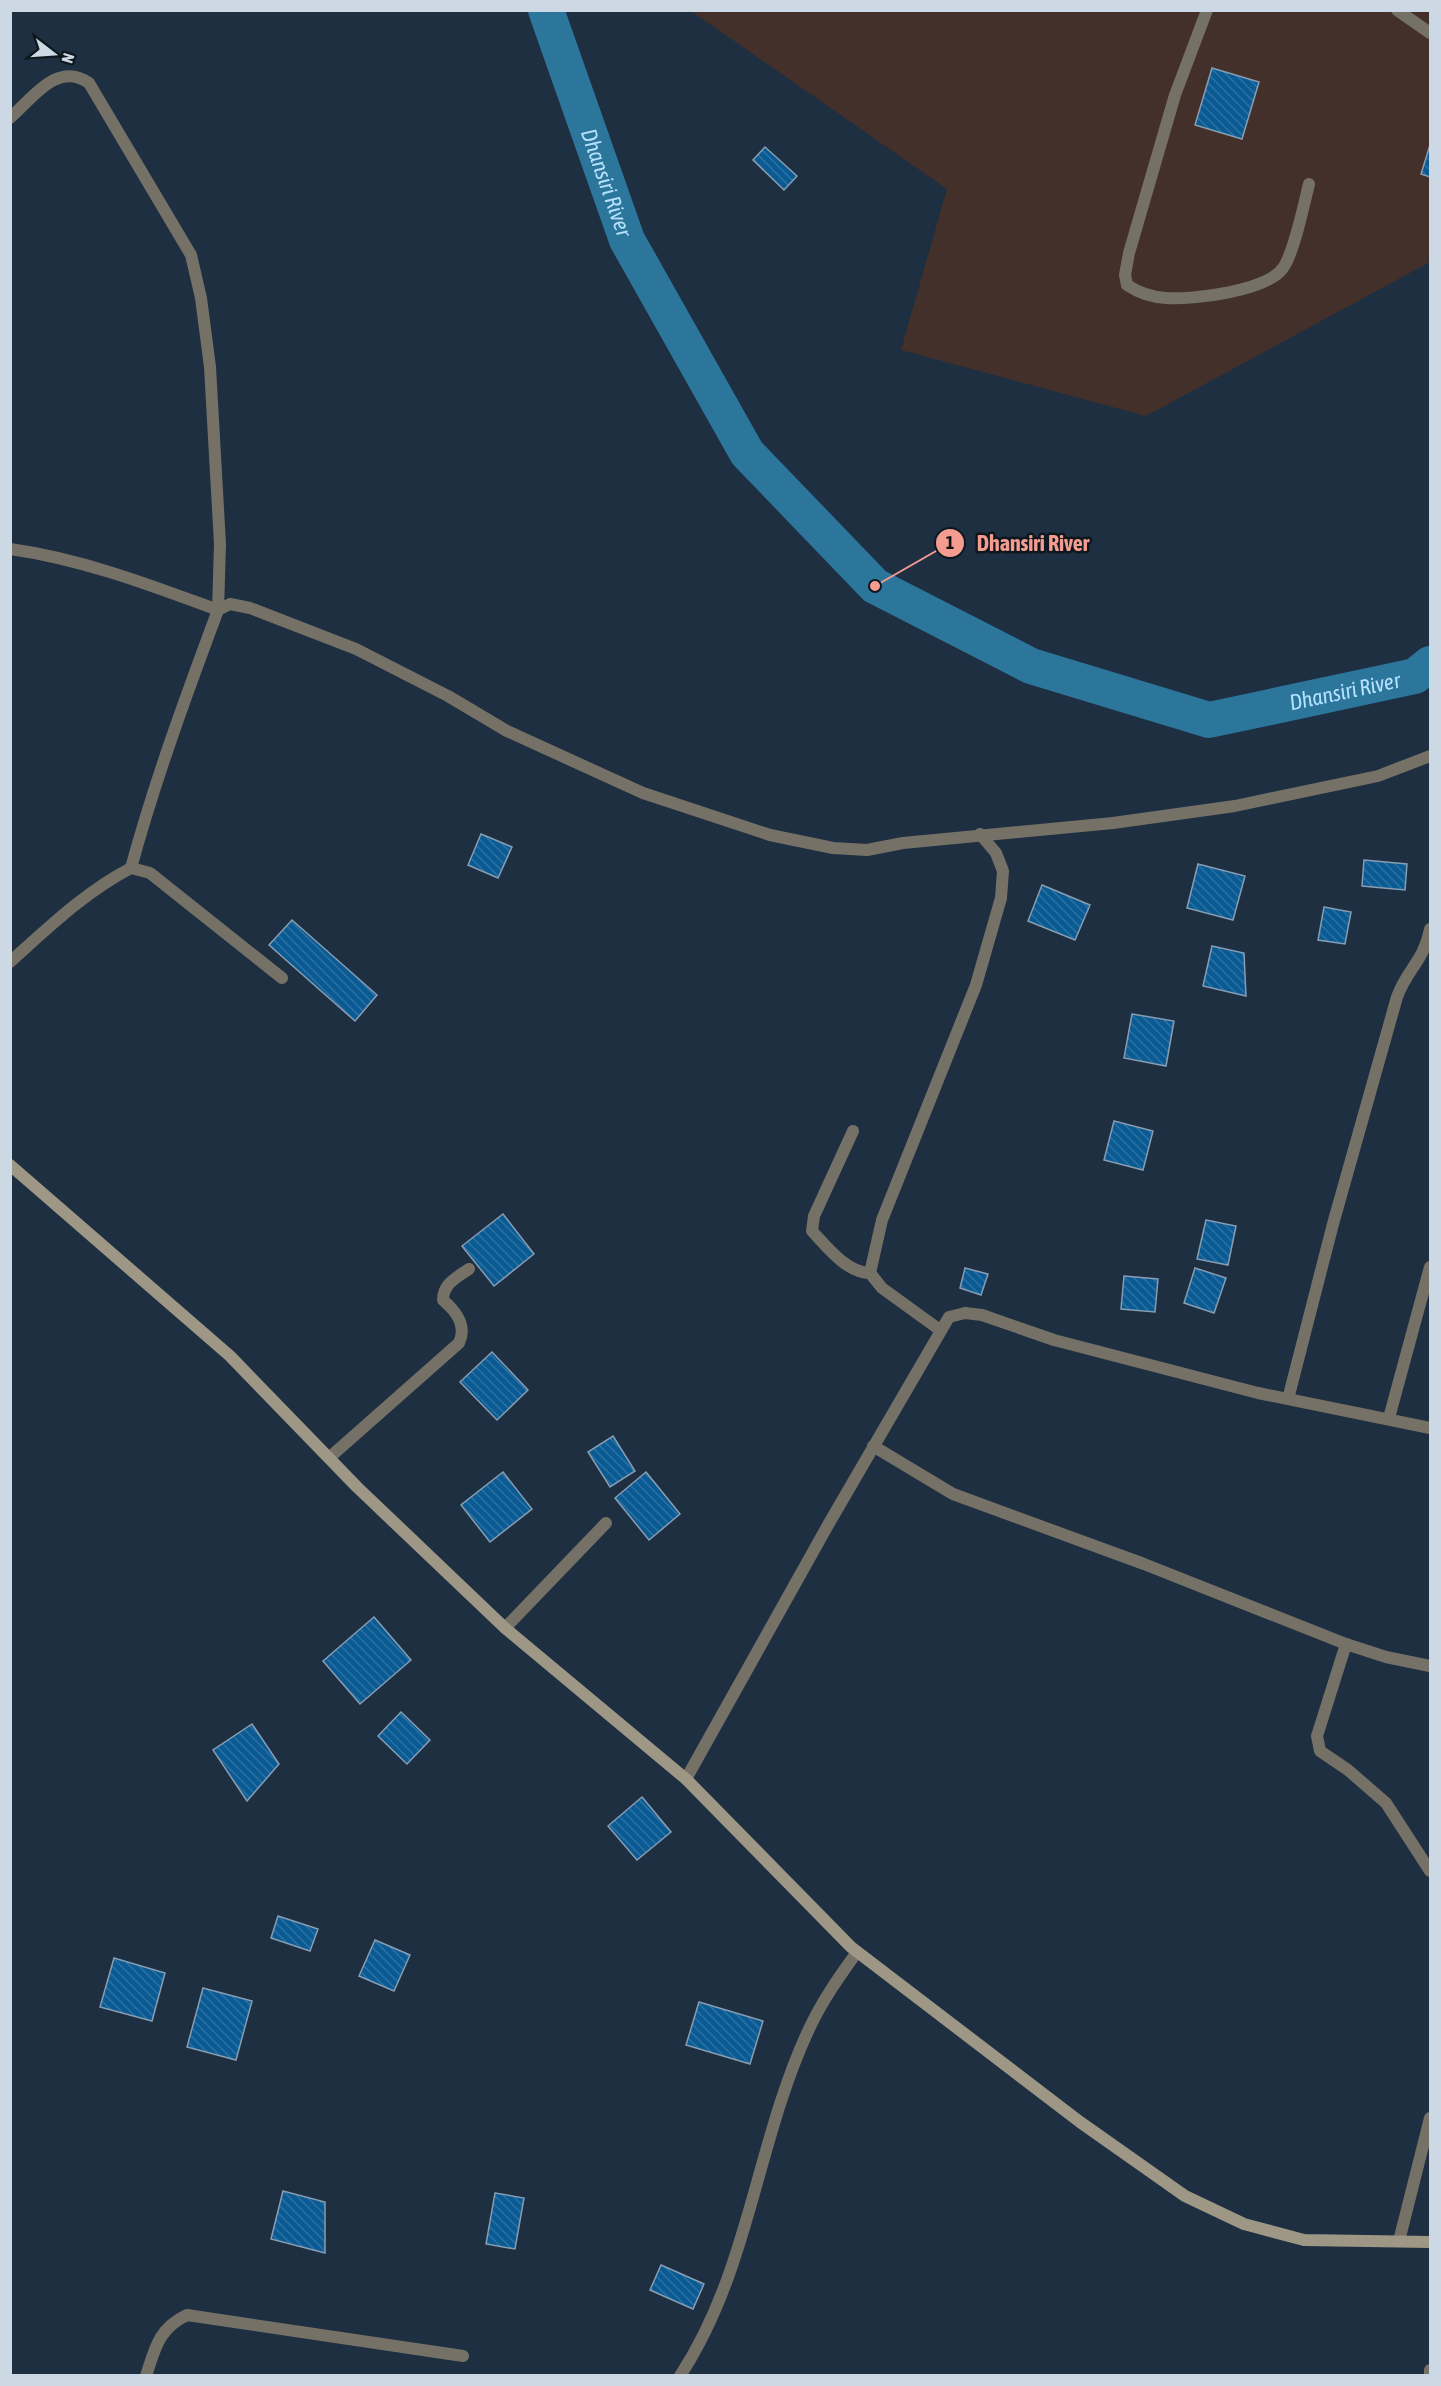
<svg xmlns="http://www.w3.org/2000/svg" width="1441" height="2386" font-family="'Asap Condensed',sans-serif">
  <defs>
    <pattern id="building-back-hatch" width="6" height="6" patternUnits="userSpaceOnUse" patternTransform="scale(1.5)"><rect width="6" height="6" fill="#0a5a93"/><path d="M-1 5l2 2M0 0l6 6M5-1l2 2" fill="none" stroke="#2c71a2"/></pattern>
  </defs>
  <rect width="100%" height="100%" fill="#1d2f41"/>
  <polygon fill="#43302b" points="691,11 1430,11 1430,262 1146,416 901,350 947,189"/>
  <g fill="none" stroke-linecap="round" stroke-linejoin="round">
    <path stroke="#2c769c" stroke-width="36" id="s1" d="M 546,10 L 627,240 L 747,453 L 875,586 L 1031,666 L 1209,720 L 1415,676 L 1430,664"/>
  </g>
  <g fill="url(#building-back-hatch)" stroke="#879db2" stroke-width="1.5">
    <polygon points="1212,68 1259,82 1242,139 1195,125"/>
    <polygon points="1430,145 1430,177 1421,174"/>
    <polygon points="765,147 797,176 784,190 753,160"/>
    <polygon points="481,834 512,847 498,878 468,865"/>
    <polygon points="1364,860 1407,864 1405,890 1362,886"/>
    <polygon points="1198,864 1245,876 1233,920 1187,908"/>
    <polygon points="1042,885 1090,905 1075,940 1028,921"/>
    <polygon points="1324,907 1351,912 1345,944 1318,940"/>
    <polygon points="292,920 377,995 355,1021 269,945"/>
    <polygon points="1212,946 1244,953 1246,996 1203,986"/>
    <polygon points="1132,1014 1174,1021 1166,1066 1124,1058"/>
    <polygon points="1114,1121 1153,1131 1143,1170 1104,1160"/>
    <polygon points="503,1214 534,1254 494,1286 462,1246"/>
    <polygon points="1206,1220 1236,1226 1228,1265 1197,1259"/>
    <polygon points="965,1268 988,1274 981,1295 960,1288"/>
    <polygon points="1195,1268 1226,1278 1214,1313 1184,1303"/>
    <polygon points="1124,1276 1158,1279 1155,1312 1121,1309"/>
    <polygon points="492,1352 528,1390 497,1420 460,1382"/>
    <polygon points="613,1436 635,1471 610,1487 588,1452"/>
    <polygon points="503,1472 532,1509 490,1542 461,1505"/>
    <polygon points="646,1472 680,1514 649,1540 615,1498"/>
    <polygon points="374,1617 411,1660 360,1704 323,1661"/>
    <polygon points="401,1712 430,1740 407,1764 378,1736"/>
    <polygon points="252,1724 279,1764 247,1801 213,1750"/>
    <polygon points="642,1797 671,1832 637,1860 608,1826"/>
    <polygon points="278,1916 318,1929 310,1951 271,1938"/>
    <polygon points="375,1940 410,1955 394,1991 359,1976"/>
    <polygon points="114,1958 165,1973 152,2021 100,2007"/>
    <polygon points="203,1988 252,2001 236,2060 187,2047"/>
    <polygon points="699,2002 763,2021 750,2064 686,2045"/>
    <polygon points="283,2191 325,2202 325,2253 271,2239"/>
    <polygon points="495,2193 524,2198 515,2249 486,2244"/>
    <polygon points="661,2265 704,2284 693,2309 650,2290"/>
  </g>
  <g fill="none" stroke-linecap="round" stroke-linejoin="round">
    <g stroke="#767166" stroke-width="12">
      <path d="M 1207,10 L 1175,95 L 1129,253 L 1125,275 L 1127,285 C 1139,293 1151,297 1166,298 C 1193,300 1267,291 1283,268 C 1294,253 1304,204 1309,184"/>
      <polyline points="1397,10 1430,33"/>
      <path d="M 10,118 C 33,98 57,61 89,83 L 191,255 L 201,298 L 210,367 L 220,544 L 218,610 C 150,585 82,559 10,549"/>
      <path d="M 131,868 C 155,780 186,696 218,610 L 230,604 L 250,608 L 356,649 L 448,696 L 507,731 L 643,793 L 770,835 L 833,848 L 867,850 L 903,843 L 1113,823 L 1235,806 L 1378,776 L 1430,756"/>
      <path d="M 10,962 C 49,927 85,892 131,868 L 150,873 L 282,978"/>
      <path d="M 853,1131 L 814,1216 L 812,1231 C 827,1247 847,1273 870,1273"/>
      <polyline points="940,1330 882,1288 870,1273 882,1220 976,985 1001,898 1003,871 996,853 980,834"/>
      <path d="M 1288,1399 L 1333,1224 L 1397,997 C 1407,969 1424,961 1430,929"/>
      <polyline points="1389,1418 1430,1267"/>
      <polyline points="873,1446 953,1494 1144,1564 1346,1644 1386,1657 1430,1666"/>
      <path d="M 330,1457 L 459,1343 C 467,1326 457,1312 443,1300 C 443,1284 456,1278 469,1269"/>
      <polyline points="505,1628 606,1523"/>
      <polyline points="1346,1644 1317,1736 1320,1751 1348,1770 1386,1803 1430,1871"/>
      <polyline points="686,1779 828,1525 949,1317 965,1313 982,1315 1054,1340 1258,1393 1430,1428"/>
      <polyline points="1399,2241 1430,2118"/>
      <path d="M 146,2376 C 155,2348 159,2328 187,2315 L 463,2356"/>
      <path d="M 680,2376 C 750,2269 756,2142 809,2029 C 822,2001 839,1977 857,1952"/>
      <polyline points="1430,2376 1430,2370"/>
    </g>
    <polyline stroke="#9f9785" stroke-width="12" points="10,1165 230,1356 357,1487 505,1628 686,1779 851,1947 1080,2122 1185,2196 1244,2224 1304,2240 1430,2242"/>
  </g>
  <g text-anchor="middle" stroke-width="5" stroke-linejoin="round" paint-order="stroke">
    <g font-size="22" font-style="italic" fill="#b5e1fc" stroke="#0e171e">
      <text dy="8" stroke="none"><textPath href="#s1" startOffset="183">Dhansiri River</textPath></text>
      <text dy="8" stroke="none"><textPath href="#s1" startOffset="1173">Dhansiri River</textPath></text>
    </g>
  </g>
  <path fill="none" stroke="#f59c91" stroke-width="2" d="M875 586L950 543"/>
  <g fill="#f59c91" stroke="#0e171e" stroke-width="2">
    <circle cx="875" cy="586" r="6"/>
    <circle cx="950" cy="543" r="15"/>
  </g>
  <g font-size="18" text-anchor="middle" font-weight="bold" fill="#111">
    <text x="950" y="549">1</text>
  </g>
  <g font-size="22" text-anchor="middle" font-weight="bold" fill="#f59c91" stroke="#0e171e" stroke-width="5" stroke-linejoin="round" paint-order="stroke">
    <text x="1033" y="551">Dhansiri River</text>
  </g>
  <rect width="1441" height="2386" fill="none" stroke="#ccd8e3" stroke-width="24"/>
  <g transform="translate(54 54) rotate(107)" stroke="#0e171e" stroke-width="4.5" paint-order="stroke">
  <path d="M0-4.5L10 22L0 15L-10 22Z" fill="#ccd8e3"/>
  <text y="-9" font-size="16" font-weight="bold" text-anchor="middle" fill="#ccd8e3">N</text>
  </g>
</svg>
